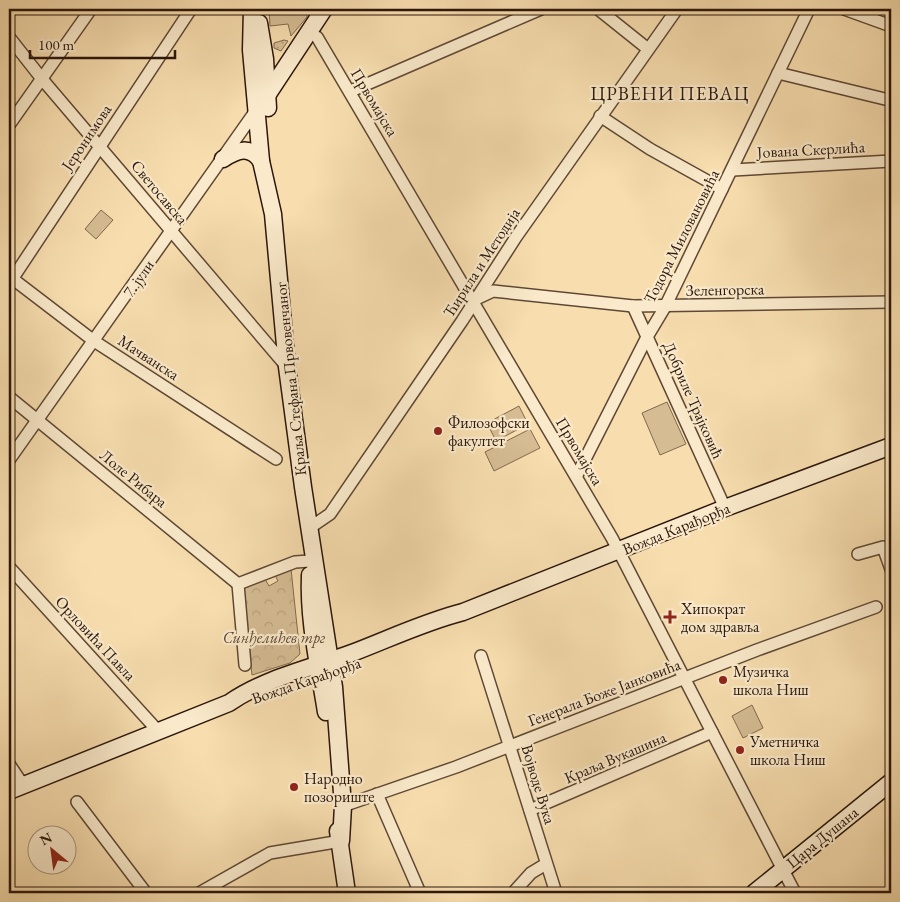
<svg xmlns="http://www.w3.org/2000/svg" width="900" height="902" font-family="'EB Garamond',serif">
  <defs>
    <pattern id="forest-crowns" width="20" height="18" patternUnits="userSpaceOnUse" patternTransform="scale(1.25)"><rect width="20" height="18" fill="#d5bc93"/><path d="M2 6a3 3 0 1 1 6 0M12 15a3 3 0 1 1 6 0" fill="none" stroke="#b7a17e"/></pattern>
    <pattern id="garden-dots" width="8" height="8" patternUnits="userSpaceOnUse" patternTransform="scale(1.25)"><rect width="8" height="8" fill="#d5bc93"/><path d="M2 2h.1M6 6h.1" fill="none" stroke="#b7a17e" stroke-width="1.8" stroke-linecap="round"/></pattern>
  </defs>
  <rect width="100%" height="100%" fill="#f8deaf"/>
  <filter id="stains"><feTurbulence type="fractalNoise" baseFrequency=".004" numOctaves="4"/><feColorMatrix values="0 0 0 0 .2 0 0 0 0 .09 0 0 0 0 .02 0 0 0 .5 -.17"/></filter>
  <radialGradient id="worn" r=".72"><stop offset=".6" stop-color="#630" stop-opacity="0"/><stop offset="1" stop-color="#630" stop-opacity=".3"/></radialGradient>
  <g fill="#d5bc93" stroke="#806950">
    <polygon points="269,9 286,9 299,14 307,13 307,17 291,36 288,24 270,26"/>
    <polygon points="101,210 113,220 96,239 85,229"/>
    <polygon points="667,402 686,444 660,455 642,413"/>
    <polygon points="519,406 528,424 496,441 487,423"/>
    <polygon points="530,429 540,448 494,471 485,452"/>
    <polygon points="752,705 763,728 743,738 732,716"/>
  </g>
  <polygon fill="url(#forest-crowns)" stroke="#806950" points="291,569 300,654 290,663 252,675 243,589 265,579 269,586 278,581 275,575"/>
  <polygon fill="url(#garden-dots)" stroke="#806950" points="284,40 288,41 281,51 274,48 274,43"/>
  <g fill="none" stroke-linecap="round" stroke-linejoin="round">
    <g stroke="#5e4835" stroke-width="14">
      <g id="street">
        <polyline points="598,9 648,49"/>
        <polyline points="844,9 891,26"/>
        <polyline points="9,37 42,79 287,367"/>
        <polyline points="317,37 612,538 795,893"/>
        <polyline points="778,73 889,100"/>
        <polyline points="351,91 541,9"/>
        <polyline points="600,116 650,149 722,189"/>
        <polyline points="9,125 91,9"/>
        <polyline points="733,170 891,161"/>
        <polyline points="9,276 94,341 276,459"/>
        <polyline points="9,284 191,9"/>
        <polyline points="476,299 493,291 633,306 891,302"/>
        <polyline points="633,306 725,508"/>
        <polyline points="9,397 238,584"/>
        <polyline points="9,460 257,109"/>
        <polyline points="577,475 647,337 665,307 809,9"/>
        <polyline points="308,529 330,514 462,321 516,237 677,9"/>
        <polyline points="858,554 883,547 891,569"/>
        <polyline points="9,567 158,731"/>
        <polyline points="238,584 245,665"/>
        <polyline points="238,584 295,562 310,561"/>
        <polyline points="481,656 556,893"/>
        <polyline points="9,764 23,785"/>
        <polyline points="377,794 420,893"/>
        <polyline points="77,802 146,893"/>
        <polyline points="343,806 456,767 757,650 876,607"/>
        <polyline points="530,810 712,732"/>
        <polyline points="199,893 270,853 341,841"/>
        <polyline points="513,893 531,873 546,864"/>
      </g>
    </g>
    <g stroke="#2b160c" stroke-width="19">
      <g id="secondary">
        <polyline points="252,9 251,50 261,161 273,214 287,367 303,487 334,687 343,806 341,841"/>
        <polyline points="259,23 265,59 268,108"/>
        <polyline points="266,97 324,9"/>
        <path d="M 223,159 C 237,150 250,145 261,161"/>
        <path d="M 310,575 C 308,621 319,667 326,712"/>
        <path d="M 9,791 L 229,703 C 265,678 311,668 352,653 C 389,639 424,622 463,612 L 725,508 L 891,446"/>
        <polyline points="338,831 347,893"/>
        <polyline points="754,893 891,782"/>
      </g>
    </g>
    <use href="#street" stroke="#faeacb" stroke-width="11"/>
    <use href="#secondary" stroke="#faeacb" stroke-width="16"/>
  </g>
  <g fill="#8f2418" stroke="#faeacb" stroke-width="2">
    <circle cx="438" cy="431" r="5"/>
    <path d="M667.5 609.5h5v5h5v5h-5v5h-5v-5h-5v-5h5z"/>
    <circle cx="723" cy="680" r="5"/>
    <circle cx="740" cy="750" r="5"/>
    <circle cx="294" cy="787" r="5"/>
  </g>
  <g text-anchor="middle" stroke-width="4.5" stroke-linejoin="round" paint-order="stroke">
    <g font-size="16" fill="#2b160c" stroke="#faeacb">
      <text transform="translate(375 102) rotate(59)" y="6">Првомајска</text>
      <text transform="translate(86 137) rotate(-56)" y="6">Јеронимова</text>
      <text transform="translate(811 149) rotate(-3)" y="6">Јована Скерлића</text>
      <text transform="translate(160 192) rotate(50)" y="6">Светосавска</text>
      <text transform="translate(681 236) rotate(-63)" y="6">Тодора Миловановића</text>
      <text transform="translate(481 262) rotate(-57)" y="6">Ћирила и Методија</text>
      <text transform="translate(138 278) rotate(-55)" y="6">7. јули</text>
      <text transform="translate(725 289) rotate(-1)" y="6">Зеленгорска</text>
      <text transform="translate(149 357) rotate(33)" y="6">Мачванска</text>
      <text transform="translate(290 379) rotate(-96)" y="6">Краља Стефана Првовенчаног</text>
      <text transform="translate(694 400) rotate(66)" y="6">Добриле Трајковић</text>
      <text transform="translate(580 451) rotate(59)" y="6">Првомајска</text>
      <text transform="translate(134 478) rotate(39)" y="6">Лоле Рибара</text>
      <text transform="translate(676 528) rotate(-22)" y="6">Вожда Карађорђа</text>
      <text transform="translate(96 638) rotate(47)" y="6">Орловића Павла</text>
      <text transform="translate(306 680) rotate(-19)" y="6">Вожда Карађорђа</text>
      <text transform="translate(604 692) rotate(-21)" y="6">Генерала Боже Јанковића</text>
      <text transform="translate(615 757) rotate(-23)" y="6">Краља Вукашина</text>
      <text transform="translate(539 784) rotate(73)" y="6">Војводе Вука</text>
      <text transform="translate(822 837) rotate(-39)" y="6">Цара Душана</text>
    </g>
    <g font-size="16" fill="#2b160c" stroke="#faeacb" text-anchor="start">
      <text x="448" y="428">Филозофски<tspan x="448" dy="18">факултет</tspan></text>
      <text x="681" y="614">Хипократ<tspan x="681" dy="18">дом здравља</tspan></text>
      <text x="733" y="677">Музичка<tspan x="733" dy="18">школа Ниш</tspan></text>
      <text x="750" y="747">Уметничка<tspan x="750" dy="18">школа Ниш</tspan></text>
      <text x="304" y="784">Народно<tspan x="304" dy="18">позориште</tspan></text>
    </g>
    <g font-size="16" font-style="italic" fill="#5e4834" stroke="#faeacb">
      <text x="274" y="643">Синђелићев трг</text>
    </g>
    <g font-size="19" letter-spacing="1" fill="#2b160c" stroke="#faeacb">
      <text x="670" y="100">ЦРВЕНИ ПЕВАЦ</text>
    </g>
  </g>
  <rect width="900" height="902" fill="none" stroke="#f8deaf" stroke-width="30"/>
  <rect x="10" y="10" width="880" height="882" fill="none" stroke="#2b160c" stroke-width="2.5"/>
  <rect x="15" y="15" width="870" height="872" fill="none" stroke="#2b160c"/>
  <g transform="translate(52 850) rotate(331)"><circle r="24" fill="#faeacb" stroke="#a7957f"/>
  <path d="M0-4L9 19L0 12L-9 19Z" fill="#8f2418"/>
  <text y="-8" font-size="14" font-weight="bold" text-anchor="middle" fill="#2b160c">N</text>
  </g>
  <path d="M30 50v8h145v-8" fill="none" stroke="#2b160c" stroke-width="2.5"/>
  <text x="38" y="50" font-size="15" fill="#2b160c" stroke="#faeacb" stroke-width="4" paint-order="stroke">100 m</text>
  <rect width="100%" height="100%" filter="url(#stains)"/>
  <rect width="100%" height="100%" fill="url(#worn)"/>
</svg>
